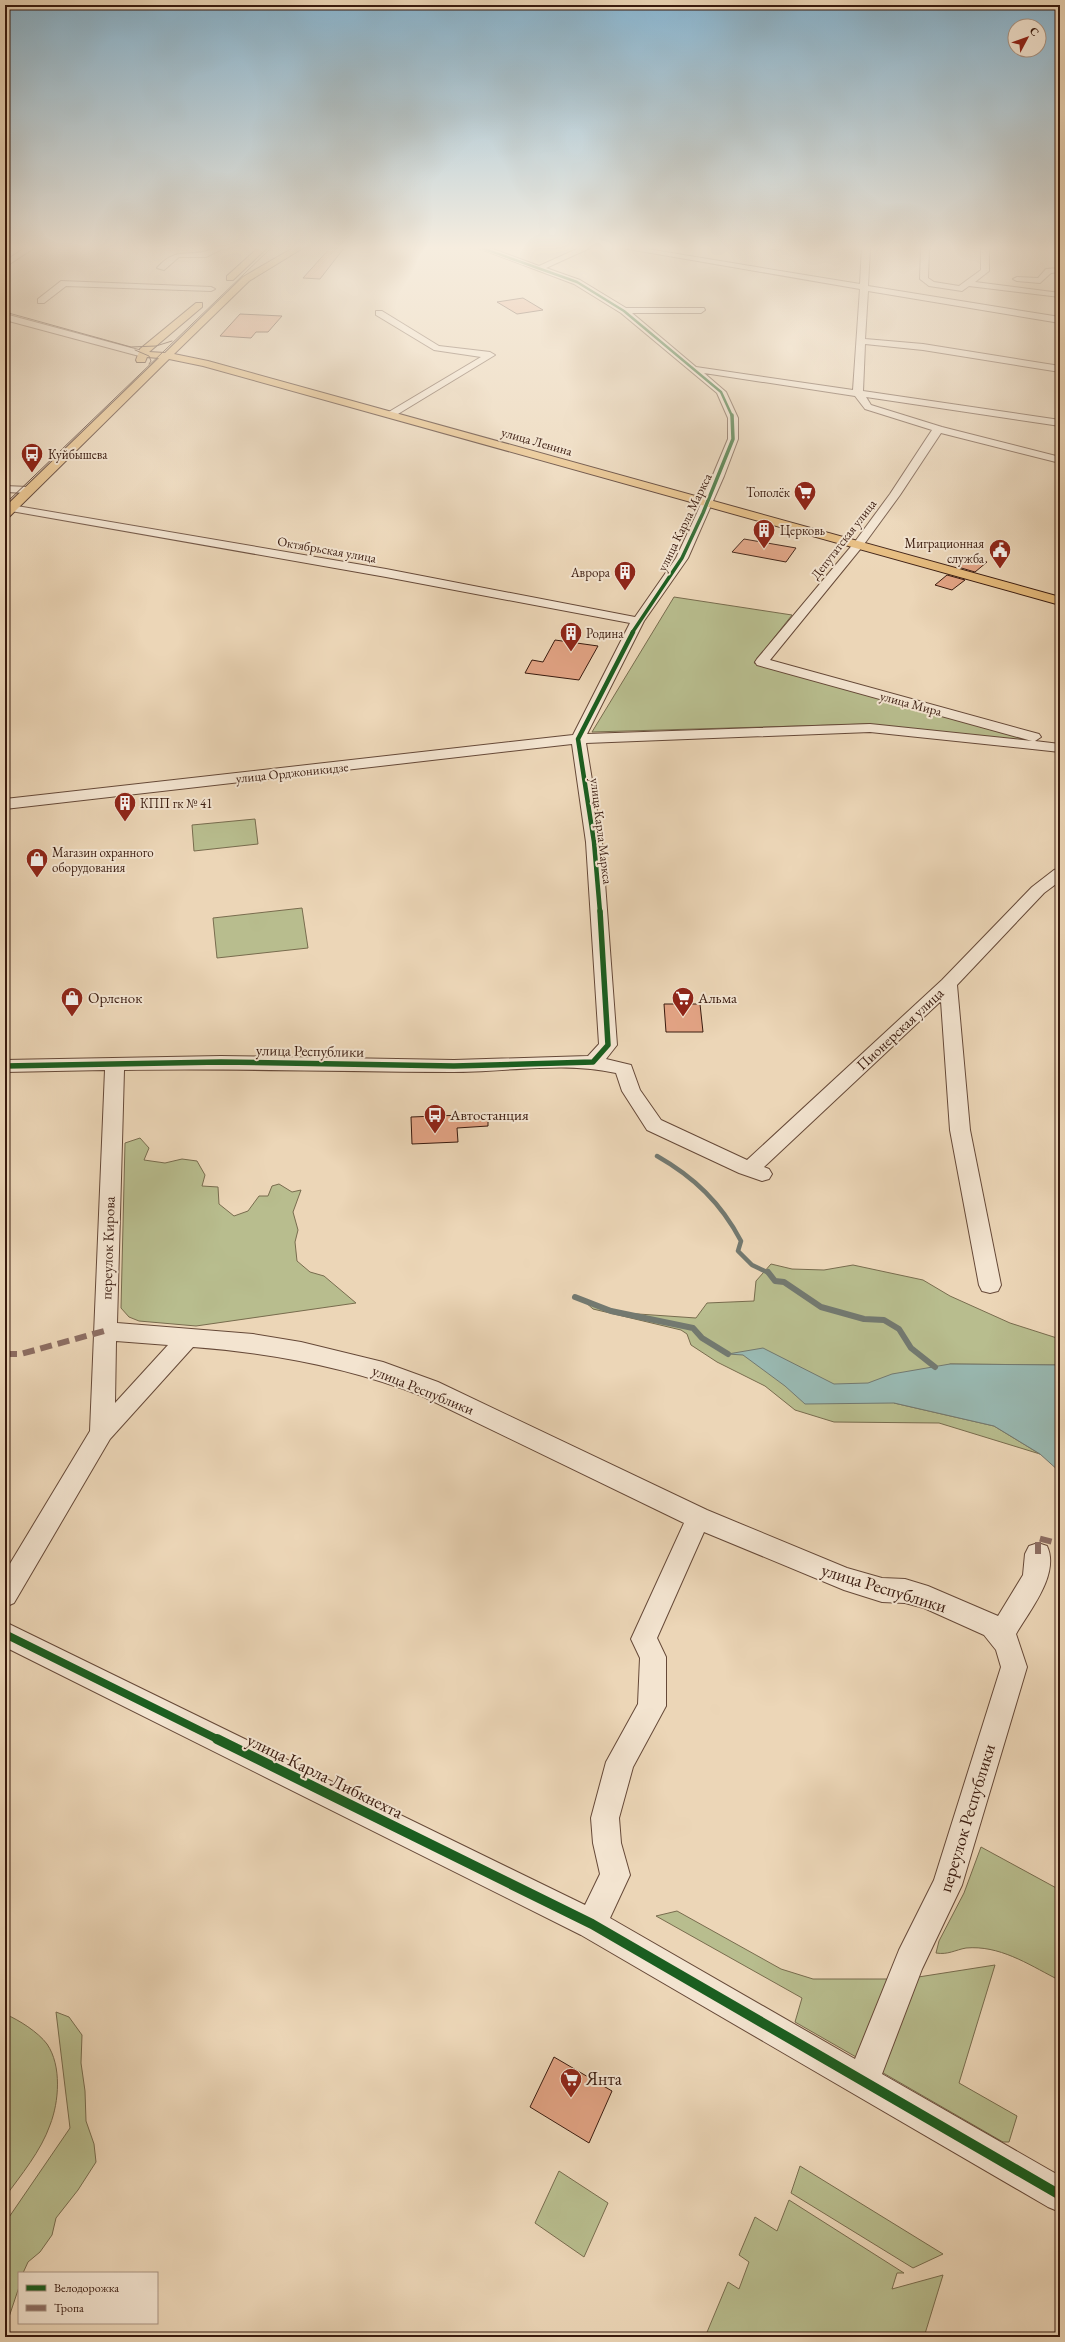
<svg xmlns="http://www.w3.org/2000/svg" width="1065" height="2342" font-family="'EB Garamond',serif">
  <rect width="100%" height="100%" fill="#ecd6b7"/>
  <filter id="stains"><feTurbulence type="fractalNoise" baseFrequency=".005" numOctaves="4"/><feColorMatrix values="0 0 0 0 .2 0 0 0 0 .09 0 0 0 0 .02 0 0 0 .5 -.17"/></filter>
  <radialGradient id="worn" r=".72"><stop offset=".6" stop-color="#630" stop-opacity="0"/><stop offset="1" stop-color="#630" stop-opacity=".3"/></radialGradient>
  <g fill="#b8bd8e" stroke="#786c4e">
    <polygon points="674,597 792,615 754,663 1024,736 1021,743 867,724 592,732"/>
    <polygon points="255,819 258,844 194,851 192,825"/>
    <polygon points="302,908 308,948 217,958 213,918"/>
    <polygon points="140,1138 149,1148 144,1160 165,1163 182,1159 197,1161 205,1175 202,1186 218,1187 219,1204 234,1216 248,1211 259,1196 268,1196 272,1186 279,1184 292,1192 301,1190 293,1212 298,1230 295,1242 297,1261 310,1272 324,1276 356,1303 196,1326 139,1321 129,1317 121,1308 125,1143"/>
    <polygon points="771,1264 792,1269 824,1270 853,1265 923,1280 950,1296 1010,1323 1060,1339 1060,1365 950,1364 894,1403 994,1426 1040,1454 939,1423 834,1422 795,1410 765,1386 717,1362 691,1345 687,1334 681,1330 593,1309 583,1300 624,1313 696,1318 707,1303 754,1301 756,1281"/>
    <path d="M 981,1847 L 1060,1890 L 1060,1961 L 1055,1978 C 1028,1964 999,1945 966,1948 C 955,1950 948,1955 936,1953 L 939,1941 L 964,1893 Z"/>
    <polygon points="677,1911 781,1969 813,1979 895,1979 863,2061 795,2022 802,1998 656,1916"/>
    <polygon points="995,1965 959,2083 1017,2116 1009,2142 1003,2142 878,2070 912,1978"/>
    <polygon points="56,2012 69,2017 82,2035 81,2063 85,2091 86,2121 94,2144 96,2162 78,2190 56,2218 52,2235 40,2252 28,2262 23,2273 19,2273 19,2287 5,2329 5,2223 70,2128"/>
    <path d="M 5,2014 C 19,2020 38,2032 47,2044 C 62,2066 59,2102 50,2125 C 41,2151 21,2175 5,2197 Z"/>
    <polygon points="800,2166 943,2254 913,2268 791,2193"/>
    <polygon points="559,2171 608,2203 584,2257 535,2223"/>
    <polygon points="789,2200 904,2273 897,2273 892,2289 943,2275 924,2337 758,2337 753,2334 745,2337 705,2337 728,2282 739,2289 749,2262 739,2255 755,2217 777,2231"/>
  </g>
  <polygon fill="#99b9b2" stroke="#737970" points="763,1348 834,1384 868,1383 892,1374 950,1364 1060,1365 1060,1472 1040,1454 994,1426 894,1403 805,1404 785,1386 743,1355 728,1354"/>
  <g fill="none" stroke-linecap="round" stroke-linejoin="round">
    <path stroke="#737970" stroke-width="4.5" d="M 657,1156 C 694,1177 721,1203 741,1241 L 738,1251 L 752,1265 L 769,1273"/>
    <g stroke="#737970" stroke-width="6">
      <polyline points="768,1272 775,1281 784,1282 821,1307 864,1319 884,1320 899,1329 911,1348 935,1367"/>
      <polyline points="575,1297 611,1311 693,1328 702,1338 728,1354"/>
    </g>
  </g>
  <g fill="#e2a384" stroke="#391a0e">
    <polygon points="330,248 344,248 320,279 303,278"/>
    <polygon points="523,298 543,310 517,314 497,302"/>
    <polygon points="240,314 282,316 268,332 256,332 251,338 220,336"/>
    <polygon points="744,539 796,548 786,562 732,552"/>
    <polygon points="970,558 987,562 975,572 958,567"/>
    <polygon points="947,575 965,580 952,590 935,585"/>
    <polygon points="555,640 598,646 579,680 525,673 532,660 543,662"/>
    <polygon points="664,1004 700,1004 703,1032 666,1032"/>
    <polygon points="488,1114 488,1126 457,1128 458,1142 412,1144 411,1117"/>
    <polygon points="554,2057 612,2091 589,2143 530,2107"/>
  </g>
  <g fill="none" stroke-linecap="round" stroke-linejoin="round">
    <g stroke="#664938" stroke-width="2">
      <g id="minor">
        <polygon points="25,248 34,248 5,267 5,261"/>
        <path d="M 214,248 L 224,248 L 206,257 L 179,257 L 164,270 L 157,268 C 178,244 191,260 214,248 Z"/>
        <path d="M 478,248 L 490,248 L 539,266 L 579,248 L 590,248 L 546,268 L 580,280 L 626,308 L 704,308 L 705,310 L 701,313 L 632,313 L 696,367 L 853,390 L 860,289 L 622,248 L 641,248 L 860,284 L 862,248 L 870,248 L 868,286 L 1060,317 L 1060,323 L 868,291 L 865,339 L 923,344 L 1060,366 L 1060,372 L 923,350 L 865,344 L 863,391 L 1060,420 L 1060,426 L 866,397 L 871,405 L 942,427 L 1060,457 L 1060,463 L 941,433 L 900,495 L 862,547 L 770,660 L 1039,734 L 1041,737 L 1035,741 L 1060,744 L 1060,752 L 870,732 L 586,743 L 602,842 L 617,1045 L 606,1059 L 631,1065 L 640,1090 L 661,1120 L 747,1160 L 942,980 L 1032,887 L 1054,870 L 1060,868 L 1060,881 L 1044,893 L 957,985 L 970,1130 L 1001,1285 L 998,1291 L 990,1293 L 982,1291 L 979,1285 L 950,1130 L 941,1001 L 764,1167 L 769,1169 L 772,1174 L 769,1179 L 762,1181 L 739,1173 L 647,1130 L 622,1091 L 616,1073 C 564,1061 507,1072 453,1072 C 344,1072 234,1068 124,1070 L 117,1323 L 253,1334 L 301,1342 L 383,1362 L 438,1382 L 707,1510 L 847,1568 L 882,1578 L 905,1579 L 928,1586 L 998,1616 L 1023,1575 L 1025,1554 L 1029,1546 L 1038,1543 L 1047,1546 C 1060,1574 1030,1610 1016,1634 L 1027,1667 L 962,1885 L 922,1969 L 882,2074 L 1060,2176 L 1060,2212 L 1048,2207 L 581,1935 L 5,1647 L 5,1622 L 585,1905 L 600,1874 L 593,1843 L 591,1818 L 606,1762 L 638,1704 L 640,1658 L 631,1639 L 684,1523 L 422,1396 C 348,1367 272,1353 193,1347 L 110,1439 L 14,1603 L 5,1607 L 5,1572 L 90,1431 L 105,1070 L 5,1072 L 5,1060 L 221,1056 L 454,1060 L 588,1056 L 599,1044 L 586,842 L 572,744 L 5,809 L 5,799 L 573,735 L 630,623 L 386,577 L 11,511 L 5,508 L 11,505 L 386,569 L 635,617 L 676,558 L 697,513 L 728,439 L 728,418 L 717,393 L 621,313 L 574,284 ZM 704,373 L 855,396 L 865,409 L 932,430 L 890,494 L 854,543 L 757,659 L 755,662 L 757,665 L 1032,741 L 870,724 L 587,734 L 644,621 L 688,558 L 724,476 L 738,439 L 738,418 L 726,392 ZM 116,1341 L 168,1345 L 115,1403 ZM 704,1532 L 844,1590 L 882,1602 L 905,1603 L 924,1608 L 984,1635 L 996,1650 L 1001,1667 L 934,1880 L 899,1950 L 855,2059 L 610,1918 L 630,1875 L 621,1843 L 619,1818 L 633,1767 L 666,1706 L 666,1657 L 657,1638 Z"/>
        <polygon points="768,248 782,248 778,250"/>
        <polygon points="921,248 929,248 928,278 934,282 959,286 981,270 981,248 989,248 989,271 975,282 1060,293 1060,297 969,286 962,291 929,286 920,279"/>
        <polygon points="1060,268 1060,272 1051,273 1040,283 1017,281 1013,279 1017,277 1038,278 1046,269"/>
        <polygon points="61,281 211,287 215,289 211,291 66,286 44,303 38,303 38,299"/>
        <polygon points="376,311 382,311 439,346 490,352 495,355 393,417 387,417 387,413 481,357 434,350 376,315"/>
        <polygon points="5,314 146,352 148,354 143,357 5,320"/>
        <polygon points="5,486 28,487 33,490 28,493 5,492"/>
      </g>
    </g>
    <g stroke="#391a0e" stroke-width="2">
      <g id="major">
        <polygon points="258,248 267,248 233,280 227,280 227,276"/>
        <polygon points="293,248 303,248 249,281 174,354 208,361 1060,597 1060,605 203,366 169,359 9,517 5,518 5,507 159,358 147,357 145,362 137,362 136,360 140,349 196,303 202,303 202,307 149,352 165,353 243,277"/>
      </g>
    </g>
    <use href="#minor" fill="#f3e4d0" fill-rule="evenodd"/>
    <use href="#major" fill="#e6bb7c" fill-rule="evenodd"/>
    <g stroke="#391a0e" stroke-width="1">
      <polyline points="5,312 131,347 156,346 172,341"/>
      <polyline points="135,350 149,356 151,361 149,364"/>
      <polyline points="5,504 271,248"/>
    </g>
    <g stroke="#8d6e63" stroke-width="6" stroke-dasharray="12 6" stroke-linecap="butt">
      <polyline points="5,1354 21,1354 104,1331"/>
      <polyline points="1038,1554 1038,1538 1060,1544"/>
    </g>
    <g stroke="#f3e4d0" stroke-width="3.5">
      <polyline id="cycleway-far5" points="482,248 577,282 624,311 721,392 732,416"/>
    </g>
    <g stroke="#f3e4d0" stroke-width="5">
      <polyline id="cycleway-far4" points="632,633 682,558 703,513 733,439 732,415"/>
    </g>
    <g stroke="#f3e4d0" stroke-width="6">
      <polyline id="cycleway-far3" points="600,912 594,842 578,739 633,632"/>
    </g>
    <g stroke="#f3e4d0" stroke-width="8">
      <polyline id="cycleway-far2" points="5,1066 221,1062 454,1066 593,1062 608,1045 600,911"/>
    </g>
    <g stroke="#f3e4d0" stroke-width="10">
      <polyline id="cycleway-far1" points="5,1634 219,1740"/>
    </g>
    <g stroke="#f3e4d0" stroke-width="12">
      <polyline id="cycleway" points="217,1739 592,1924 1060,2195"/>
    </g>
    <use href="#cycleway-far5" stroke="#1b5e20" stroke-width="2.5"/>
    <use href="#cycleway-far4" stroke="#1b5e20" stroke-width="3.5"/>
    <use href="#cycleway-far3" stroke="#1b5e20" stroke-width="4.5"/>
    <use href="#cycleway-far2" stroke="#1b5e20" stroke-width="5.5"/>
    <use href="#cycleway-far1" stroke="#1b5e20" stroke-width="8"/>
    <use href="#cycleway" stroke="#1b5e20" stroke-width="10"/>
  </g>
  <linearGradient id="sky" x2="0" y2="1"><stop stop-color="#88b6d2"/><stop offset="0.43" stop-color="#f6eddf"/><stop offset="1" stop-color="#f6eddf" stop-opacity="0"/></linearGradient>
  <rect width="1065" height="576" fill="url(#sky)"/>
  <defs>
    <g id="bus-pin" transform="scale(1.15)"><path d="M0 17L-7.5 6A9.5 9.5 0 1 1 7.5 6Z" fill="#8f2418" stroke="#f3e4d0"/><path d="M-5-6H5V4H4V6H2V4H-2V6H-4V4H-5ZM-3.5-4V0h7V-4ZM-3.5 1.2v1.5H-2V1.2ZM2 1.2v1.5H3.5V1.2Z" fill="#fff"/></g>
    <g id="supermarket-pin" transform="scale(1.15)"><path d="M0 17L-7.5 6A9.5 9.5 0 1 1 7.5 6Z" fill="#8f2418" stroke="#f3e4d0"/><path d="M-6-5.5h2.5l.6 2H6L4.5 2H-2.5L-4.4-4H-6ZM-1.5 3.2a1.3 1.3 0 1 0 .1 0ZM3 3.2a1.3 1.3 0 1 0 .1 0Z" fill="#fff"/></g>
    <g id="building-pin" transform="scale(1.15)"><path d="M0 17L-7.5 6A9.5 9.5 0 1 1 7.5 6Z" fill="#8f2418" stroke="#f3e4d0"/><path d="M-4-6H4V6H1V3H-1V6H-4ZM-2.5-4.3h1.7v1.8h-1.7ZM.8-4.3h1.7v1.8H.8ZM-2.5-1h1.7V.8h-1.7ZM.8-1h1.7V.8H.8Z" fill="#fff"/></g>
    <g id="civic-pin" transform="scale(1.15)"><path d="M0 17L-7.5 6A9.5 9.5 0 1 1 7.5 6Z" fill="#8f2418" stroke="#f3e4d0"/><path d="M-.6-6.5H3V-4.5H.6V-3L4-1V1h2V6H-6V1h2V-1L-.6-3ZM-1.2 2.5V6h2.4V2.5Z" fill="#fff"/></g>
    <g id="shop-pin" transform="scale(1.15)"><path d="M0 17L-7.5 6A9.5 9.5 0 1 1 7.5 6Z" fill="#8f2418" stroke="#f3e4d0"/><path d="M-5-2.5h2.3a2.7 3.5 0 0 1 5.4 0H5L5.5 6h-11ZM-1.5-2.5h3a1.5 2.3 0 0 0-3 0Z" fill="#fff"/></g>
  </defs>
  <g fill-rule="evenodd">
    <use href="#bus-pin" x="32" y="454"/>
    <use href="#supermarket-pin" x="805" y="492"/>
    <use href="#building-pin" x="764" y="530"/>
    <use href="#civic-pin" x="1000" y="550"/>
    <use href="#building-pin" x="625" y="572"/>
    <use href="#building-pin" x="571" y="633"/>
    <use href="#building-pin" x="125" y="803"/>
    <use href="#shop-pin" x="37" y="859"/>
    <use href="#shop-pin" x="72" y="998"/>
    <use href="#supermarket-pin" x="683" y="998"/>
    <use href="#bus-pin" x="435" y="1115"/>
    <use href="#supermarket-pin" x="571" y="2079"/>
  </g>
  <g text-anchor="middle" stroke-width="4" stroke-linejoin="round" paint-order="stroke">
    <g font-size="13" fill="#391a0e" stroke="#f3e4d0">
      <text transform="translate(537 441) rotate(16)" y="5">улица Ленина</text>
      <text transform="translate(684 522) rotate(-64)" y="5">улица Карла Маркса</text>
      <text transform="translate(843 539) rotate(-52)" y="5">Депутатская улица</text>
      <text transform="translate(327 549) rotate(10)" y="5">Октябрьская улица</text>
      <text transform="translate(911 703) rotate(15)" y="5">улица Мира</text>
      <text transform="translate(292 772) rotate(-6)" y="5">улица Орджоникидзе</text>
      <text transform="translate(602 831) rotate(83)" y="5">улица Карла Маркса</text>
    </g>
    <g font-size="13" fill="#391a0e" stroke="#f3e4d0" text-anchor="start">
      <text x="48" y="459">Куйбышева</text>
      <text x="790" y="497" text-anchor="end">Тополёк</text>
      <text x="780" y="535">Церковь</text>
      <text x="984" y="548" text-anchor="end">Миграционная<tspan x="984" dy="15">служба</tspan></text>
      <text x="610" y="577" text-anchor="end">Аврора</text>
      <text x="586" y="638">Родина</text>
      <text x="140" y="808">КПП гк № 41</text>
      <text x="52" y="857">Магазин охранного<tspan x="52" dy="15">оборудования</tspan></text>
    </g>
    <g font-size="15" fill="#391a0e" stroke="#f3e4d0" text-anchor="start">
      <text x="88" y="1003">Орленок</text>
      <text x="698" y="1003">Альма</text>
      <text x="450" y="1120">Автостанция</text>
    </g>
    <g font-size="15" fill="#391a0e" stroke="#f3e4d0">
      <text transform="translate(900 1029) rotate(-43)" y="5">Пионерская улица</text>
      <text transform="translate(310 1051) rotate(1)" y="5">улица Республики</text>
      <text transform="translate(108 1248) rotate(-88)" y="5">переулок Кирова</text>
      <text transform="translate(423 1390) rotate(22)" y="5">улица Республики</text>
    </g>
    <g font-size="18" fill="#391a0e" stroke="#f3e4d0">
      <text transform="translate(884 1588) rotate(17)" y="6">улица Республики</text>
      <text transform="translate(325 1776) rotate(26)" y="6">улица Карла Либкнехта</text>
      <text transform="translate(967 1818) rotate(-73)" y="6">переулок Республики</text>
    </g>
    <g font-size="18" fill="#391a0e" stroke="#f3e4d0" text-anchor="start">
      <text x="586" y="2085">Янта</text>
    </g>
  </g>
  <rect width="1065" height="2342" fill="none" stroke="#ecd6b7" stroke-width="20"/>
  <rect x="6" y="6" width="1053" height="2330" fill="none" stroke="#391a0e" stroke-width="2"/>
  <rect x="10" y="10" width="1045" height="2322" fill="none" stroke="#391a0e"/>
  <rect x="18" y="2272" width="140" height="52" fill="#f3e4d0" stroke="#a99382"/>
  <rect x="26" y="2285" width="20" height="6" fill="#1b5e20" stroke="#a99382"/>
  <text x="54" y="2292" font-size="12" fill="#391a0e">Велодорожка</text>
  <rect x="26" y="2305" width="20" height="6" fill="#8d6e63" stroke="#a99382"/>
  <text x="54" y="2312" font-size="12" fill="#391a0e">Тропа</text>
  <g transform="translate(1027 38) rotate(49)"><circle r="19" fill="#f3e4d0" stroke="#a99382"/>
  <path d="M0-3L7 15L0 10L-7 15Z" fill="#8f2418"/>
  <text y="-6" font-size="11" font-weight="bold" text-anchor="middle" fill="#391a0e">С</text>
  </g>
  <rect width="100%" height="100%" filter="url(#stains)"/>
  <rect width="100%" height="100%" fill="url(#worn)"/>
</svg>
